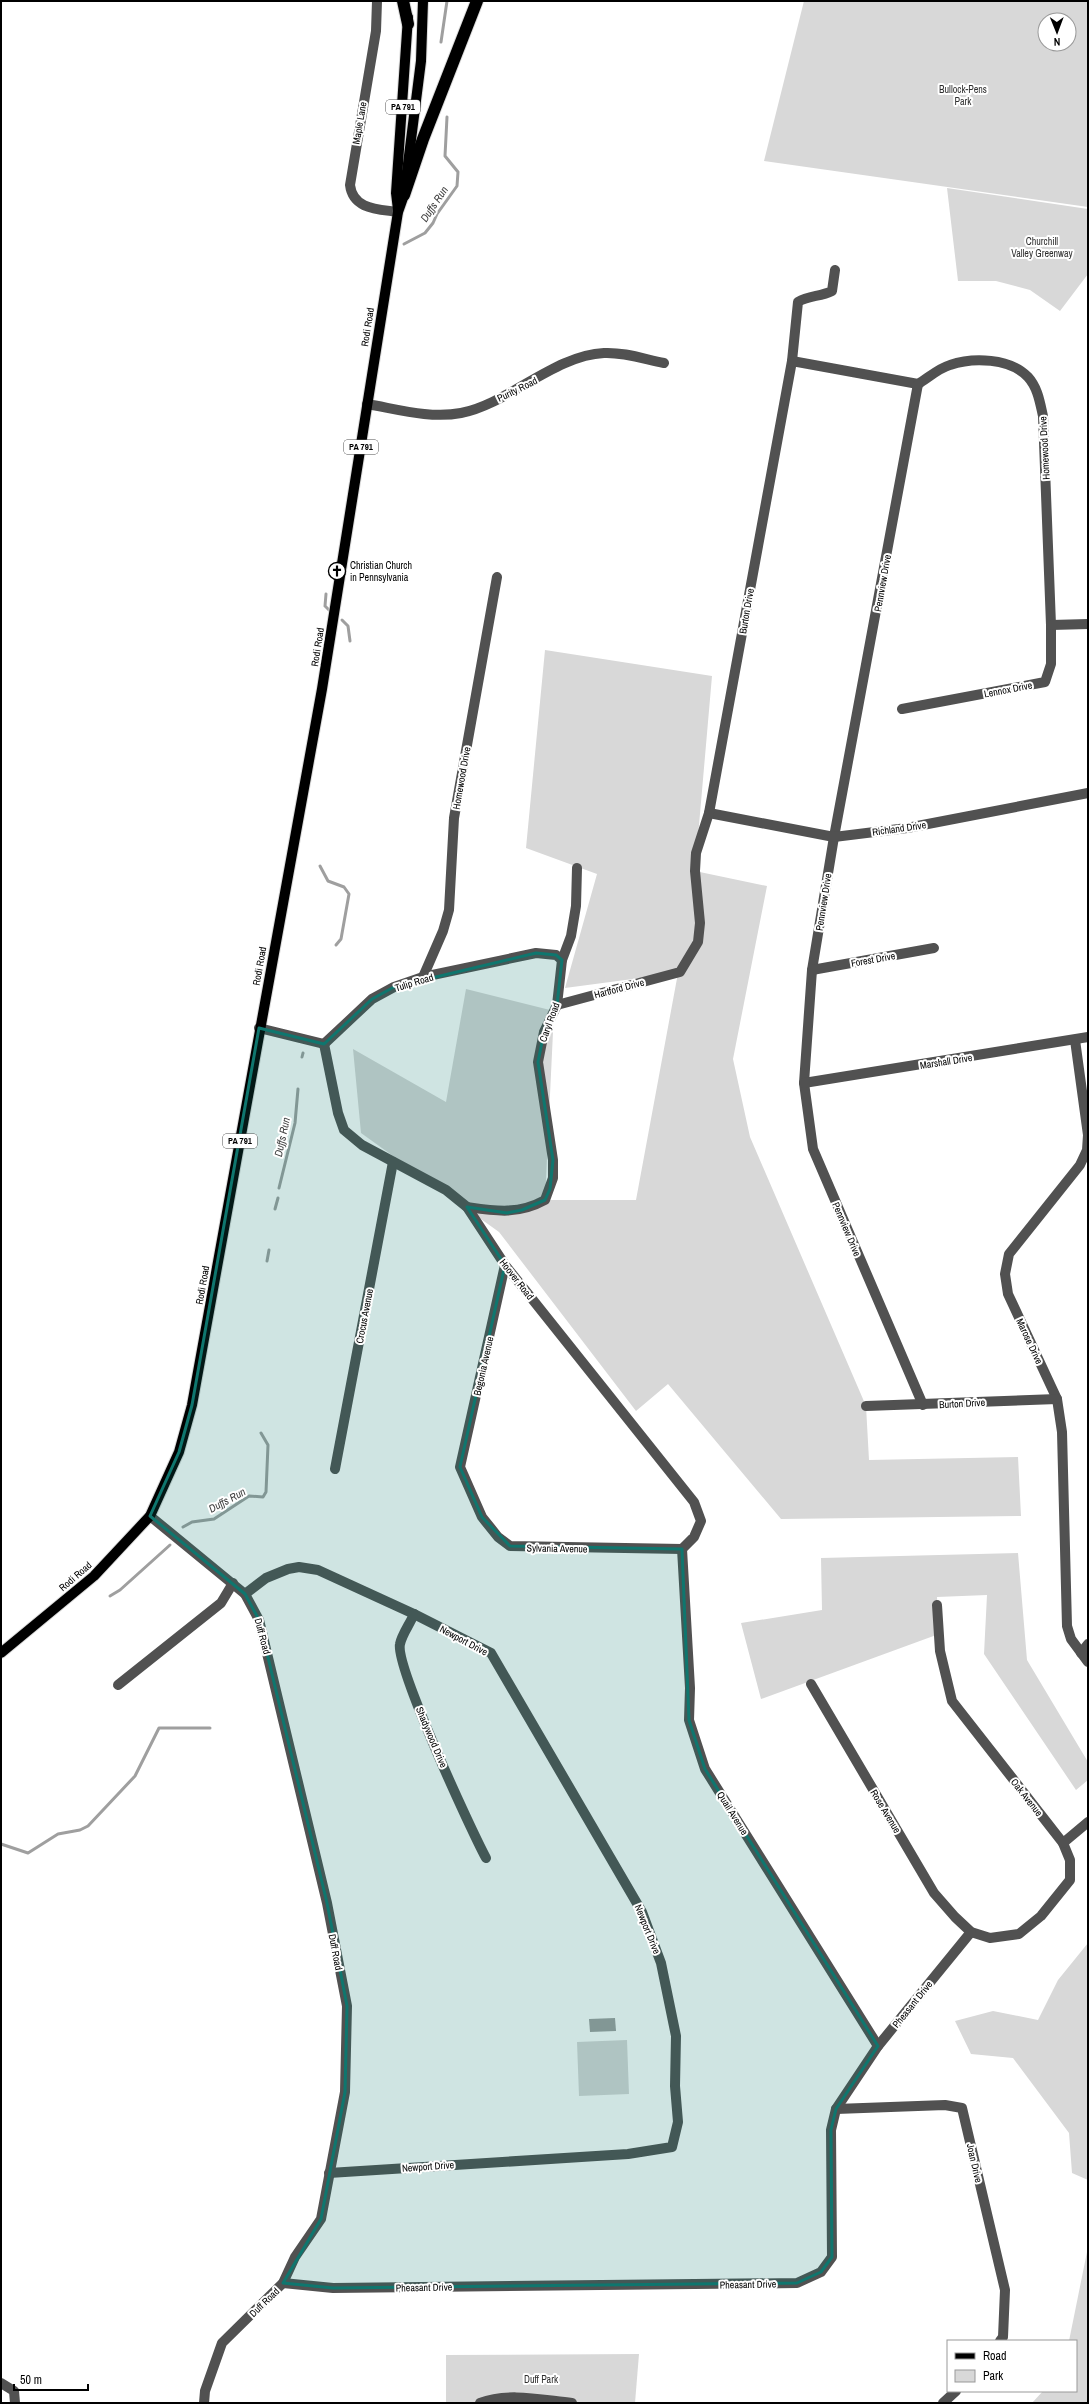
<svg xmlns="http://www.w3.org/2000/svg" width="1089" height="2404" font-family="'Archivo Narrow',sans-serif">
  <rect width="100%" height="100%" fill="#fff"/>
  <g fill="#d8d8d8" fill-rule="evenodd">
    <path d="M 804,1 L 1088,1 L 1088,207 L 764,161 ZM 1045,20 L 1069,20 L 1069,44 L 1045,44 Z"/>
    <polygon points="947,188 1088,209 1088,274 1060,311 1030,290 996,281 958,281"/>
    <polygon points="545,650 712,676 695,871 767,886 733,1059 750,1137 866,1406 869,1460 1018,1457 1021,1516 781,1519 668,1384 636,1411 499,1232 361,1133 353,1049 446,1102 466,989 554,1011 545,1200 636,1200 678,973 565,988 597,874 526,848"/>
    <polygon points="1018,1553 1027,1660 1088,1762 1088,1780 1076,1790 984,1654 987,1595 937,1597 939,1634 761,1699 741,1623 822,1610 821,1558"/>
    <polygon points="1088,1943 1088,2180 1072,2173 1069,2133 1013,2058 971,2054 955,2021 993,2011 1038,2020 1058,1980"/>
    <polygon points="627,2040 629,2094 579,2096 577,2042"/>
    <polygon points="1088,2247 1088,2403 1032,2403 1043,2391 1076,2391 1076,2341 1069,2341"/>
    <polygon points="639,2354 635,2403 446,2403 446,2355"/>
  </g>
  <polygon fill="#9f9f9f" points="615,2018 616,2031 590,2032 589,2019"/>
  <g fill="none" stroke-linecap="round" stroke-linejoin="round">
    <g stroke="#9f9f9f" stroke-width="3">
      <polyline points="441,42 447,1"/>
      <polyline points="404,244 425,233 433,223 437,214 457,186 458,172 445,156 447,117"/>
      <polyline points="326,594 325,606 329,610"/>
      <polyline points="342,620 348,626 350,641"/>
      <polyline points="320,866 328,881 344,887 349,894 341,939 336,945"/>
      <polyline points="302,1057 303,1053"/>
      <polyline points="279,1188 295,1123 298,1089"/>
      <polyline points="275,1209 278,1198"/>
      <polyline points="267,1261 269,1250"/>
      <polyline points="183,1527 192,1522 214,1519 249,1496 263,1497 266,1492 268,1445 261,1433"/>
      <polyline points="110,1596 120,1590 170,1545"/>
      <polyline points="1,1844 28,1853 58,1834 80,1830 88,1826 135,1776 159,1728 210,1728"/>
    </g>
    <g stroke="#dbdbdb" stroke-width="12">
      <g id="major">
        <polyline points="398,210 396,193 408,17"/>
        <polyline points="1,1653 94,1576 150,1516 179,1452 192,1405 322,689 398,212 404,195 421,61 423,1"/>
      </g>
    </g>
    <g stroke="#dbdbdb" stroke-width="14">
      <g id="highway">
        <polyline points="403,1 408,24"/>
        <polyline points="404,195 423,139 477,1"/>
      </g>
    </g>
    <g stroke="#515151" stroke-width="10">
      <path d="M 377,1 L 376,31 L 350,185 C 353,210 379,209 398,212"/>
      <path d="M 792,361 L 918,384 C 928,378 939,368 950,365 C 973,357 1010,358 1028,377 C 1038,388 1040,403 1043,416 L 1051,625 L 1051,664 L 1045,682 L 902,709"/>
      <polyline points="918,384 834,837 812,970 804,1083 813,1149 923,1405"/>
      <path d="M 367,404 C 397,409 430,419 461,413 C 508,404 555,355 604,353 C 624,352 644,359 664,363"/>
      <polyline points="1051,625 1088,624"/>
      <polyline points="709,813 834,837 907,828 1088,793"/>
      <polyline points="812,970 934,948"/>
      <polyline points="423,977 443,931 449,910 454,818 497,577"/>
      <path d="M 557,1005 L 680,972 L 698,942 L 700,923 L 695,871 L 696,853 L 709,813 L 792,361 L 798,302 C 809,295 820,297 832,291 L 835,270"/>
      <polyline points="259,1028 324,1044 372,999 394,987 423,977 536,953 556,955 562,960"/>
      <polyline points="1075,1040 1088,1135 1087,1150 1080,1165 1009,1254 1005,1274 1008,1294 1057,1399 1062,1432 1067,1626 1071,1639 1088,1662"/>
      <polyline points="324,1044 338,1113 344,1130 362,1145 446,1190 467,1207 505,1265 694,1502 701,1521 694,1537 682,1549 510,1546 498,1537 482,1517 460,1467 505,1265"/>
      <polyline points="804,1083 1088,1037"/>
      <path d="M 467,1207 C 495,1211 518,1215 545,1200 L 553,1178 L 553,1160 L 538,1062 L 544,1032 L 557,1005 L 562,960 L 571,936 L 576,906 L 577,868"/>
      <polyline points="866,1406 1057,1399"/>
      <polyline points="335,1469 393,1162"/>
      <polyline points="150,1516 245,1594 259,1620 327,1903 347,2006 345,2092 321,2219 295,2257 283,2283 222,2343 205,2391 204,2403"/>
      <polyline points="682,1549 690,1688 689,1720 705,1769 878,2046"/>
      <polyline points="245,1594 266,1578 288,1569 299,1567 318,1570 414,1614 491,1653 642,1912 661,1963 676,2036 675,2086 678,2122 672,2147 628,2154 329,2173"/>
      <path d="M 414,1614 C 410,1624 402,1634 400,1644 C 395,1666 471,1830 486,1858"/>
      <polyline points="1081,1653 1088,1644"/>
      <polyline points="811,1684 934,1893 955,1917 971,1932 990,1938 1019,1934 1041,1916 1070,1880 1070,1860 1063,1843 952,1701 940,1651 937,1605"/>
      <polyline points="118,1685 221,1603 233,1583"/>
      <polyline points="1063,1843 1088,1822"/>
      <polyline points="836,2109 945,2105 962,2108 1005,2290 1003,2337 1000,2341"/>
      <polyline points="283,2283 333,2288 797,2283 821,2272 832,2257 831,2130 836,2109 878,2046 971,1932"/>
      <polyline points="1,2383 14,2391 15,2403"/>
      <path d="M 480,2403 C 509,2392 542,2400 572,2403"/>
      <polyline points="943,2403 956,2391"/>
    </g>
    <use href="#major" stroke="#000" stroke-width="10"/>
    <use href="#highway" stroke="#000" stroke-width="12"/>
  </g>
  <path fill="#0f766e" fill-opacity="0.2" stroke="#0f766e" stroke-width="3" stroke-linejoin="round" d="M 536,953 L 556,955 L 562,960 L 557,1005 L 544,1032 L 538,1062 L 553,1160 L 550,1189 L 545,1200 L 522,1210 L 507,1213 L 467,1207 L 505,1265 L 460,1467 L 482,1517 L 510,1546 L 682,1549 L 689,1720 L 705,1769 L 878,2046 L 836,2109 L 831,2130 L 832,2257 L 821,2272 L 797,2283 L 333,2288 L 283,2283 L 321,2219 L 345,2092 L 347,2006 L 327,1903 L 259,1620 L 245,1594 L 150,1516 L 179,1452 L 192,1405 L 259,1028 L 324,1044 L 372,999 L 394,987 Z"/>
  <defs>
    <g id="church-ring" transform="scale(0.9)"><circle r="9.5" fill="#fff" stroke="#000" stroke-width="1.5"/><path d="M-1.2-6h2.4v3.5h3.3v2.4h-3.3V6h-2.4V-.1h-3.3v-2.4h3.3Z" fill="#000"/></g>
  </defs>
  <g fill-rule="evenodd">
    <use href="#church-ring" x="337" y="571"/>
  </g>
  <g text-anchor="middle" stroke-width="4" stroke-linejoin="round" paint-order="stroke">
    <g fill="#fff" stroke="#4c4c4c" stroke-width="1">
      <rect x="386" y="100" width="34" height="14" rx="3"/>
      <rect x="344" y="440" width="34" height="14" rx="3"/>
      <rect x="223" y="1134" width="34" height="14" rx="3"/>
    </g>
    <g font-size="9" font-weight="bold" fill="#000">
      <text x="403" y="110">PA 791</text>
      <text x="361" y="450">PA 791</text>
      <text x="240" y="1144">PA 791</text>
    </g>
    <g font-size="10" fill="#2f2f2f" stroke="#fff">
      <text x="963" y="93">Bullock-Pens<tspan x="963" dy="12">Park</tspan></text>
      <text x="1042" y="245">Churchill<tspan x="1042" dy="12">Valley Greenway</tspan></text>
      <text x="541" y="2383">Duff Park</text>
    </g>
    <g font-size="10" fill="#000" stroke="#fff">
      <text transform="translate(359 123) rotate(-80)" y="4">Maple Lane</text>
      <text transform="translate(367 327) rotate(-81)" y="4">Rodi Road</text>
      <text transform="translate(517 389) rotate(-26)" y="4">Purity Road</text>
      <text transform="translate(1044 448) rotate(-93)" y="4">Homewood Drive</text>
      <text transform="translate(882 583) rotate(-80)" y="4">Pennview Drive</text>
      <text transform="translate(746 611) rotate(-80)" y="4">Burton Drive</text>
      <text transform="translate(317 647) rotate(-81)" y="4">Rodi Road</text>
      <text transform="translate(1008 689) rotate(-11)" y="4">Lennox Drive</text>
      <text transform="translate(461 778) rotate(-80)" y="4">Homewood Drive</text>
      <text transform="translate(899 828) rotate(-8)" y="4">Richland Drive</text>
      <text transform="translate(823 902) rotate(-81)" y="4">Pennview Drive</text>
      <text transform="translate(873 959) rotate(-10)" y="4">Forest Drive</text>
      <text transform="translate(259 966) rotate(-80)" y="4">Rodi Road</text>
      <text transform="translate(414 982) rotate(-17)" y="4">Tulip Road</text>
      <text transform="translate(619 988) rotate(-15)" y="4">Hartford Drive</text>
      <text transform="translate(549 1022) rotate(-70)" y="4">Caryl Road</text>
      <text transform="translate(946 1061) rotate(-9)" y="4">Marshall Drive</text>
      <text transform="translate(847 1229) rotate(67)" y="4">Pennview Drive</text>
      <text transform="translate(517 1279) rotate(52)" y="4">Hoover Road</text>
      <text transform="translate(202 1285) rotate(-80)" y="4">Rodi Road</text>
      <text transform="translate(364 1316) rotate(-79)" y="4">Crocus Avenue</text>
      <text transform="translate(1030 1341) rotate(65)" y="4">Marose Drive</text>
      <text transform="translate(483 1366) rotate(-77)" y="4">Begonia Avenue</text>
      <text transform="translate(962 1403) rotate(-3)" y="4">Burton Drive</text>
      <text transform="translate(557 1548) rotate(1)" y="4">Sylvania Avenue</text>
      <text transform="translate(75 1576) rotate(-41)" y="4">Rodi Road</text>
      <text transform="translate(263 1636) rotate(75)" y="4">Duff Road</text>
      <text transform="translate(464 1640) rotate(28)" y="4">Newport Drive</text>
      <text transform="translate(432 1737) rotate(67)" y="4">Shadywood Drive</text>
      <text transform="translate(1027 1797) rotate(52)" y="4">Oak Avenue</text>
      <text transform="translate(886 1811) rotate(59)" y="4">Rose Avenue</text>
      <text transform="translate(733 1813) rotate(58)" y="4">Quail Avenue</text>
      <text transform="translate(648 1929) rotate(68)" y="4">Newport Drive</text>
      <text transform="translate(336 1952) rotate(79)" y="4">Duff Road</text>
      <text transform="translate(912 2004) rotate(-51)" y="4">Pheasant Drive</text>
      <text transform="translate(975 2163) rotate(77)" y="4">Joan Drive</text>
      <text transform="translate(428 2166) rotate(-4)" y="4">Newport Drive</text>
      <text transform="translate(748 2284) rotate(-1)" y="4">Pheasant Drive</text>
      <text transform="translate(424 2287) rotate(-1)" y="4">Pheasant Drive</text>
      <text transform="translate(264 2302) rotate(-44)" y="4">Duff Road</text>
    </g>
    <g font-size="10" fill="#000" stroke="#fff" text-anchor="start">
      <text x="350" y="569">Christian Church<tspan x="350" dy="12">in Pennsylvania</tspan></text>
    </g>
    <g font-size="11" font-style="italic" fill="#404040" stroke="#fff">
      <text transform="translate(434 204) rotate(-56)" y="4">Duffs Run</text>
      <text transform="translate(282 1137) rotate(-78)" y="4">Duffs Run</text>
      <text transform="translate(227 1500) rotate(-28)" y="4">Duffs Run</text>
    </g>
  </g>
  <rect width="1089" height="2404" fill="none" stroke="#000000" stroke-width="4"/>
  <rect x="947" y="2340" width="130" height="52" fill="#ffffff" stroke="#999999"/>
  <rect x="955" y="2353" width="20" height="6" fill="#000000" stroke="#999999"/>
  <text x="983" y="2360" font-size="12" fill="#000000">Road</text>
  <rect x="955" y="2370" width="20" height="12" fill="#d8d8d8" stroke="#999999"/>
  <text x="983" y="2380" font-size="12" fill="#000000">Park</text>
  <g transform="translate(1057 32) rotate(179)"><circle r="19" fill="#ffffff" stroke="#999999"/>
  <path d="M0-3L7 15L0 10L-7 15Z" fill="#000000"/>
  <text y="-6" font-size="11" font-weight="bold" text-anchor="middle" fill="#000000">N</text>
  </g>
  <path d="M14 2384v6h74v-6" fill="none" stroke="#000000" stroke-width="2"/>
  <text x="20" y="2384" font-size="12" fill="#000000" stroke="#ffffff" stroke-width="3" paint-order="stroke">50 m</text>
</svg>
